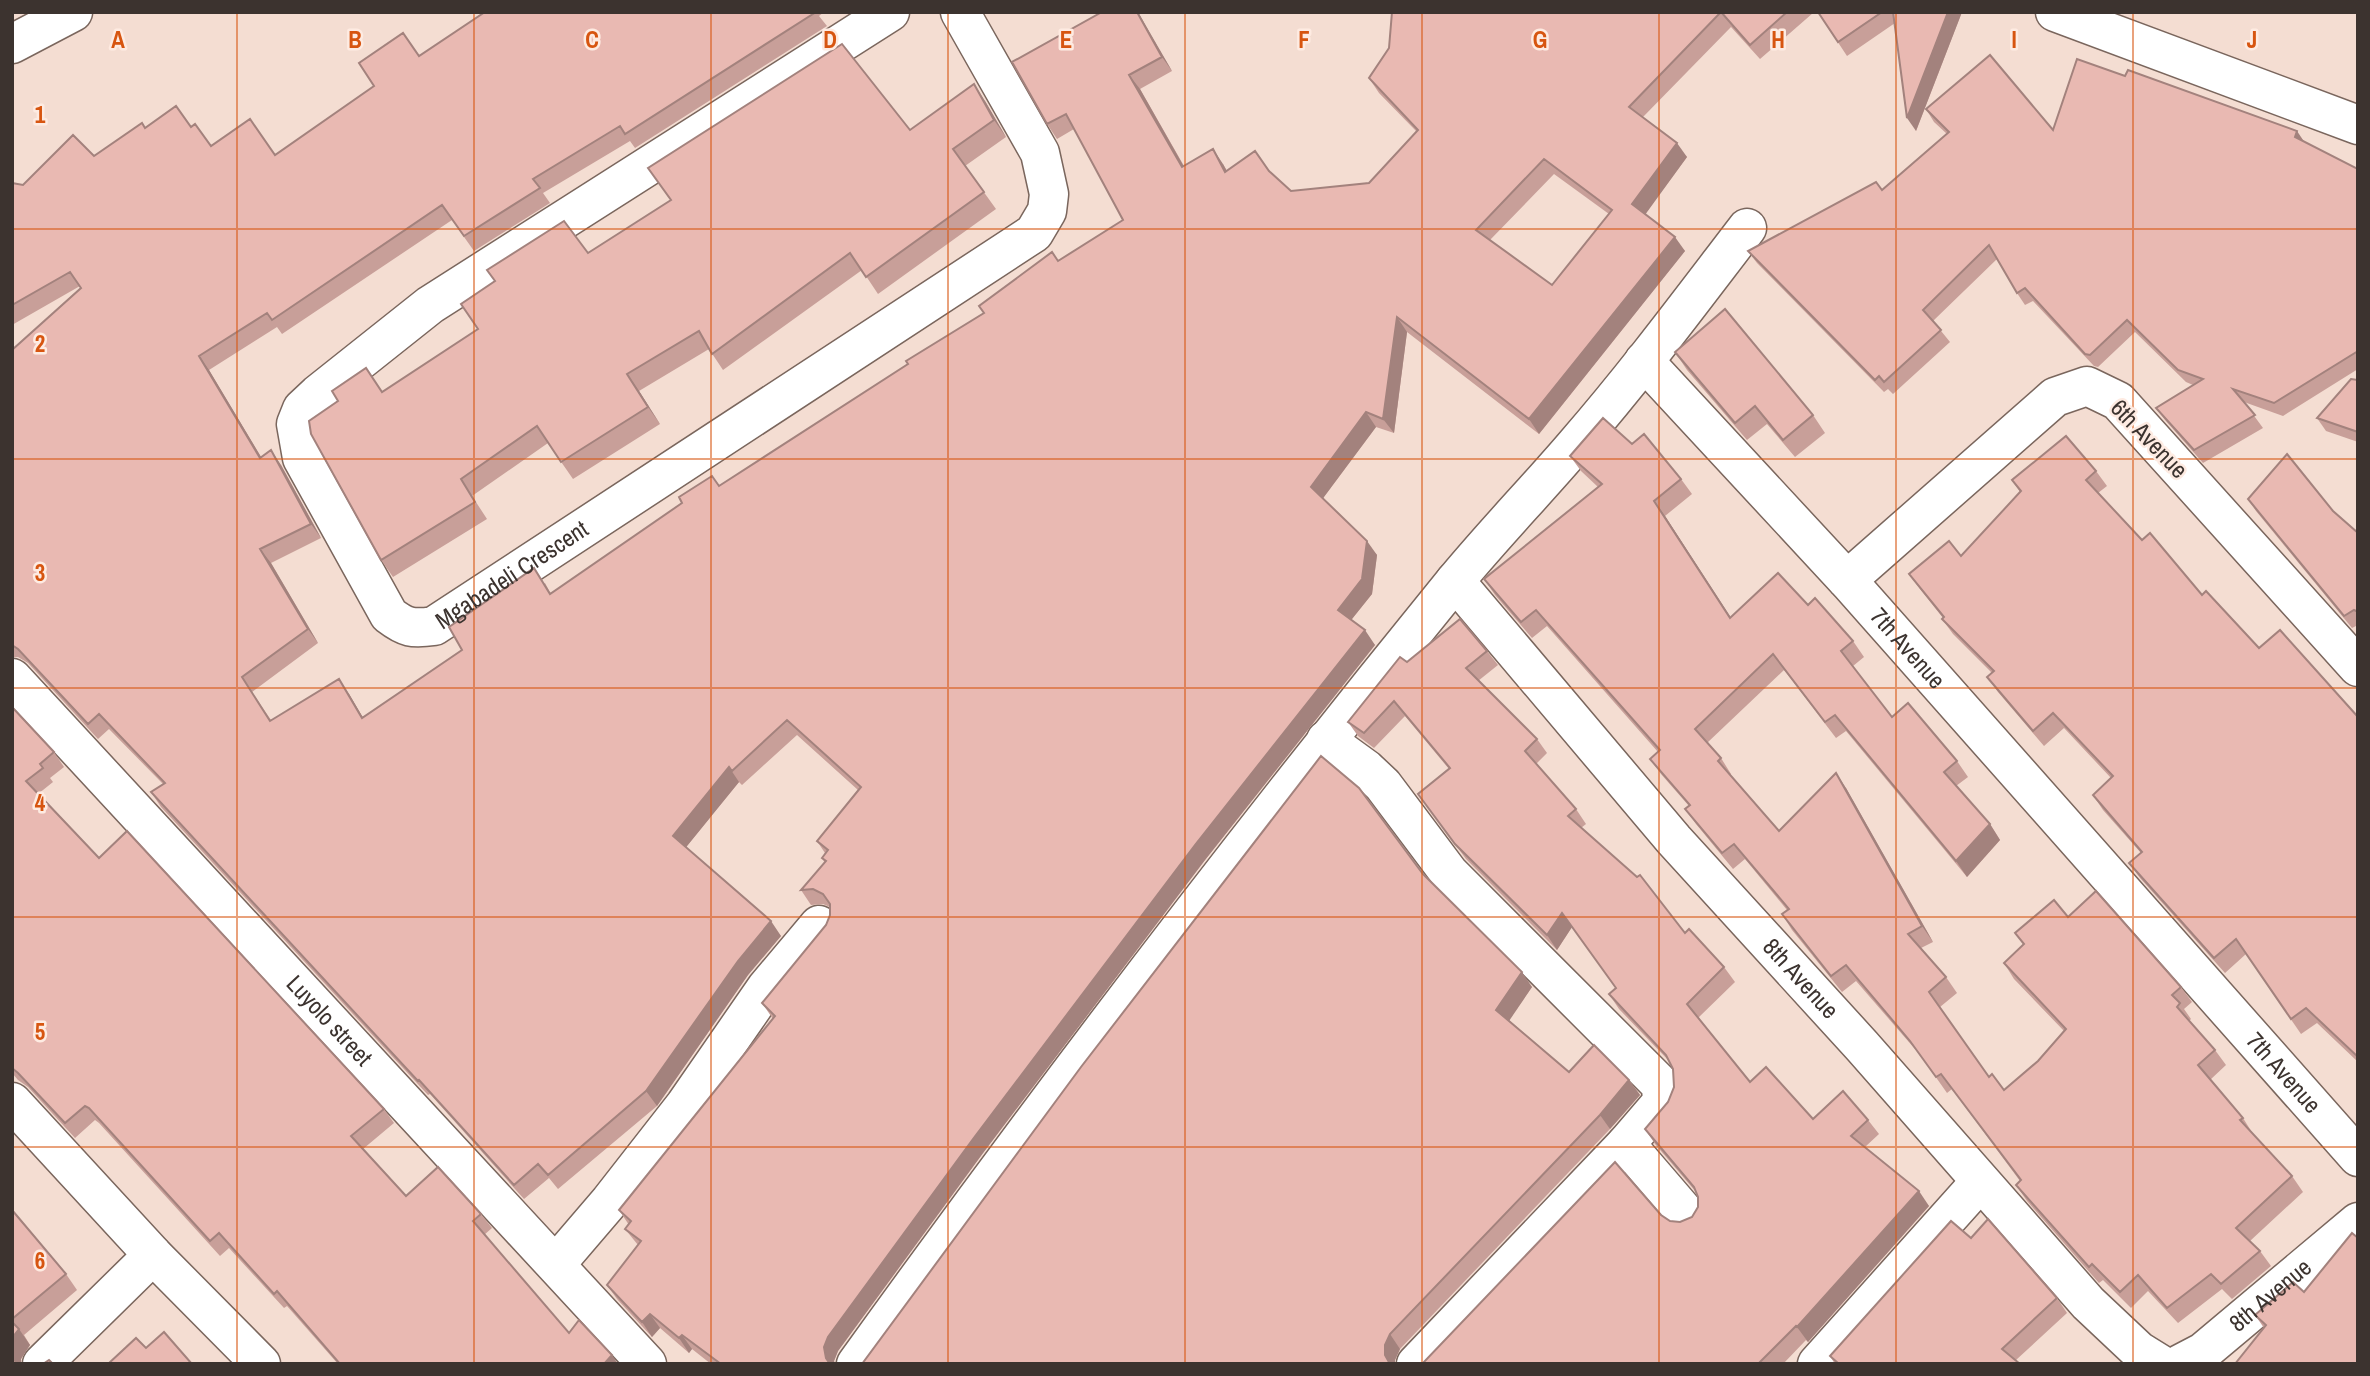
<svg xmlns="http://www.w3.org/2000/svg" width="2370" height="1376" font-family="'Archivo Narrow',sans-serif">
  <rect width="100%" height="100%" fill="#f4ddd2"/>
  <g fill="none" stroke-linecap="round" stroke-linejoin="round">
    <g stroke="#7a665d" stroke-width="41">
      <g id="minor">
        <path id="s1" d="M 890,12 L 430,305 L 318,394 L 302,409 L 296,424 L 302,458 L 389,615 C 406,628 412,629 434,626 L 1034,233 L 1047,211 L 1049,194 L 1040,153 L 960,12"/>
        <polyline points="2055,12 2358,125"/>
        <polyline points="12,44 73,12"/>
        <path id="s2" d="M 1644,361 L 1847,580 L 2358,1157"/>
        <polyline points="1847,580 2055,397 2087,386 2118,401 2358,667"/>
        <path id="s3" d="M 1455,581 L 1674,840 L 1862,1046 L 2088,1303 L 2139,1351 L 2160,1364"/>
        <path id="s4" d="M 12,678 L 647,1364"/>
        <polyline points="1326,740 1366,769 1383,785 1449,873 1661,1085 1662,1102 1626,1144 1687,1215"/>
        <polyline points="12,1102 153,1255 261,1364"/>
        <polyline points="556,1264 610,1201 685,1105 766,988 819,925"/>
        <polyline points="42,1364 153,1255"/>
        <path d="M 856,1364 C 1047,1099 1245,839 1451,586 C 1491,537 1535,492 1576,444 C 1636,375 1691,301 1747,228"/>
        <polyline points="1416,1364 1626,1144"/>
        <polyline points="1817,1364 1980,1182"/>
        <path id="s5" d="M 2180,1364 L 2203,1352 L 2358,1222"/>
      </g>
    </g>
    <use href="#minor" stroke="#fff" stroke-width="38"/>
  </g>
  <g fill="#c89f99" fill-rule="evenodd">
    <path d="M 485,12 L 824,12 L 819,16 L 827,26 L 635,148 L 630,141 L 543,193 L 550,203 L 474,251 L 452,220 L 282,334 L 277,327 L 209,370 L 261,457 L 281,465 L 321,538 L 271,563 L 318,643 L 252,692 L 271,720 L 349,694 L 363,718 L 462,650 L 545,583 L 551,594 L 682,503 L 712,476 L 719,486 L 908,364 L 984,313 L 1058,261 L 1123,220 L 1074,129 L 1057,139 L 1047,124 L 1137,12 L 1172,71 L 1140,89 L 1184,166 L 1223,164 L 1227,171 L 1269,171 L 1291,191 L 1369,183 L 1417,132 L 1379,93 L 1369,78 L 1389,48 L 1392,12 L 1812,12 L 1813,13 L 1760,59 L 1731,27 L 1643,117 L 1687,157 L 1645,214 L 1685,251 L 1539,434 L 1407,332 L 1394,433 L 1376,427 L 1323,498 L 1377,555 L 1372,594 L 1351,620 L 1375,645 L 1205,860 L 983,1153 L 838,1351 L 834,1361 L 835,1364 L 711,1364 L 692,1349 L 689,1353 L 660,1328 L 652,1337 L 617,1299 L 607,1285 L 638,1245 L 625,1229 L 629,1225 L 619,1210 L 773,1019 L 762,1003 L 826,925 L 830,915 L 830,907 L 823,904 L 811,905 L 801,890 L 825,863 L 822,858 L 825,853 L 817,841 L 858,790 L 797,735 L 742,785 L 739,782 L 686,847 L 781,936 L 748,975 L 657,1106 L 558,1189 L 549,1178 L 524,1199 L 430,1094 L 428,1095 L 161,807 L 151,792 L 163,784 L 109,729 L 98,739 L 28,663 L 18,657 L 12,657 L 12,350 L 81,288 L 80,286 L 12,325 L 12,183 L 23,185 L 94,156 L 145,128 L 191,127 L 211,146 L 275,155 L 419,56 ZM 1554,174 L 1609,214 L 1552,285 L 1490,240 Z"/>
    <polygon points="1818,12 1962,12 1916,131 1895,23 1847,56"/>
    <polygon points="985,101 1006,137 965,166 996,209 878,294 862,270 723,370 709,349 639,391 660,424 573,479 548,443 472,496 487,519 393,577 381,560 382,392 478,329 588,253"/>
    <polygon points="1926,109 2053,130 2305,142 2358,169 2358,369 2283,416 2244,402 2263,428 2203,463 2165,420 2156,408 2193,385 2186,382 2135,332 2098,367 2094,366 2033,301 2025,305 2017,293 1997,259 1933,321 1950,342 1893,394 1888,389 1884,392 1757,263 1748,251 1882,190 1947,134 1934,122"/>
    <polygon points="1675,352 1813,415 1825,433 1795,457 1767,424 1747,440 1687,370"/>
    <polygon points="2358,380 2358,442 2326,431 2317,418"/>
    <polygon points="1632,444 1681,479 1692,494 1665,516 1730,617 1808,605 1853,641 1864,657 1853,666 1892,717 1957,761 1968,777 1956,786 1990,824 2000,840 1967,877 1846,731 1836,738 1784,670 1707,743 1721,758 1731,774 1730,775 1779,831 1846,788 1933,942 1921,948 1946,977 1957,993 1940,1007 1989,1077 2004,1090 2038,1061 2064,1031 2014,979 2004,963 2024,945 2015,933 2068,917 2181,987 2192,1002 2184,1009 2191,1019 2189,1021 2215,1050 2226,1065 2210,1080 2243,1118 2253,1134 2292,1176 2303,1192 2250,1241 2260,1251 2271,1266 2232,1299 2222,1289 2178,1323 2148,1291 2131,1308 2103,1280 2099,1283 2027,1201 2016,1185 2020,1181 1952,1089 1947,1093 1921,1056 1856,981 1842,992 1792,930 1782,914 1787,910 1745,859 1733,869 1696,824 1685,809 1689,806 1661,774 1650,759 1658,752 1547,626 1532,638 1495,595 1484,579 1598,487 1581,471 1570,456"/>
    <polygon points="2096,471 2107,486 2098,493 2142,540 2202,595 2259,648 2358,717 2358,1062 2317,1023 2301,1034 2246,954 2225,973 2140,878 2129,863 2141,853 2103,810 2093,795 2111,778 2064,728 2044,746 1998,692 1987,677 1992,673 1953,634 1942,619 1943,618 1920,589 1909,574 1961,556 2020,492 2012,480"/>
    <polygon points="2248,499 2333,511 2358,533 2358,625 2352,628 2256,511"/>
    <polygon points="1487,651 1498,665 1478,681 1537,739 1547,753 1536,764 1576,809 1586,824 1581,828 1685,933 1724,967 1735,982 1698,1018 1750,1082 1813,1119 1868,1120 1879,1134 1865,1147 1929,1206 1808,1342 1806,1340 1783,1364 1422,1364 1661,1215 1670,1221 1680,1222 1692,1217 1698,1207 1698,1197 1696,1192 1655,1144 1645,1129 1668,1102 1674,1087 1673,1069 1670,1062 1619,1009 1609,994 1616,988 1572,927 1557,950 1466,859 1418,794 1449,769 1405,716 1374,748 1358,736 1348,722 1407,662"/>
    <polygon points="12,707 54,752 64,767 50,778 53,782 38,794 99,858 384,1109 394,1123 363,1149 406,1196 481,1214 492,1228 484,1235 569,1333 618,1364 338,1364 287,1306 284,1308 229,1248 220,1256 99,1123 95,1120 75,1138 28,1087 18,1080 12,1073"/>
    <polygon points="1423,874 1532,987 1509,1020 1569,1072 1629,1080 1640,1095 1610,1129 1400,1349 1395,1360 1395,1364 862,1364"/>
    <polygon points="12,1210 66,1274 77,1290 24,1335 30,1345 21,1359 12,1364"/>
    <polygon points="1971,1238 2057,1298 2067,1313 2016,1360 2020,1364 1835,1364 1830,1356"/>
    <polygon points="2304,1292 2358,1364 2264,1328 2255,1315"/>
  </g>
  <g fill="#a3827d">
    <polygon points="1137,12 1138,12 1172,71 1162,57"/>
    <polygon points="1948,12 1962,12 1916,131 1907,118"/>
    <polygon points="1129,75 1140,89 1192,181 1182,167"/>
    <polygon points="974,84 985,101 1006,137 994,120"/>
    <polygon points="2297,131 2305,143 2295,137"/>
    <polygon points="1677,143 1687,157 1642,219 1632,204"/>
    <polygon points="1213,149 1223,164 1235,186 1225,172"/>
    <polygon points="1675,237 1685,251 1539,434 1529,419"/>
    <polygon points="1397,317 1407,332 1394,433 1383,419"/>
    <polygon points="199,356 209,370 270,472 260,458"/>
    <polygon points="627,374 639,391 660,424 648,407"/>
    <polygon points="1366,412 1376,427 1321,501 1311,487"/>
    <polygon points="271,450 281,465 321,538 311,524"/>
    <polygon points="1654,501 1665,516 1741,633 1730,618"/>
    <polygon points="1367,541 1377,555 1372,594 1348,624 1338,610"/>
    <polygon points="260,549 271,563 318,643 308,629"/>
    <polygon points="1365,630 1375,645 1205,860 983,1153 838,1351 834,1361 835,1364 830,1364 826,1358 824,1347 828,1337 973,1139 1195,845"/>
    <polygon points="339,679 349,694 372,733 362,718"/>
    <polygon points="729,767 739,782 683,851 673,836"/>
    <polygon points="1836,773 1846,788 1933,942 1922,926"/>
    <polygon points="1990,824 2000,840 1967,877 1956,861"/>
    <polygon points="1562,913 1572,927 1557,950 1547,935"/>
    <polygon points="771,921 781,936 748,975 657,1106 646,1091 738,961"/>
    <polygon points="1522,972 1532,987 1507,1024 1496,1010"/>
    <polygon points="1629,1080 1640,1095 1610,1129 1600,1115"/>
    <polygon points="1919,1191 1929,1206 1808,1342 1797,1327"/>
    <polygon points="650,1314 660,1328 652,1337 642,1322"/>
    <polygon points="19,1329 30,1345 21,1359 21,1364 16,1364 12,1358 12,1338"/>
    <polygon points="1390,1334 1400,1349 1395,1360 1395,1364 1390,1364 1385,1355 1385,1345"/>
    <polygon points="682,1335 692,1349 689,1353 679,1338"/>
    <polygon points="612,1355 618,1364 604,1364"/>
  </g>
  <g fill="#e9b9b2" stroke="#a3827d" stroke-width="2" fill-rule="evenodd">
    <path d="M 485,12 L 816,12 L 625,134 L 620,126 L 533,179 L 540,188 L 464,236 L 442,205 L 272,320 L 267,313 L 199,356 L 260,458 L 271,450 L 311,524 L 260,549 L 308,629 L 242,677 L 270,721 L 339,679 L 362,718 L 462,650 L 449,627 L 534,568 L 550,594 L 682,503 L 679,497 L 712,476 L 719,486 L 908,364 L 906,361 L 984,313 L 979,306 L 1052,252 L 1058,261 L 1123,220 L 1066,114 L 1047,124 L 1012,62 L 1102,12 L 1137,12 L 1162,57 L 1129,75 L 1182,167 L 1213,149 L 1225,172 L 1255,151 L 1269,171 L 1291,191 L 1369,183 L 1418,130 L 1369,78 L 1389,48 L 1392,12 L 1721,12 L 1629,107 L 1677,143 L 1632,204 L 1675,237 L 1529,419 L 1397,317 L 1383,419 L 1366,412 L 1311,487 L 1367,541 L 1362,579 L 1338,610 L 1365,630 L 1195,845 L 973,1139 L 828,1337 L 824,1347 L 826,1358 L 830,1364 L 721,1364 L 682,1335 L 679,1338 L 650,1314 L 642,1322 L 607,1285 L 641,1241 L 625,1229 L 631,1221 L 619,1210 L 775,1016 L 762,1003 L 826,925 L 830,915 L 830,904 L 823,894 L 813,889 L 801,890 L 826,861 L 822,858 L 828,850 L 817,841 L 861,787 L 787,720 L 732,771 L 729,767 L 673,836 L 771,921 L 738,961 L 646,1091 L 548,1175 L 538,1164 L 514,1185 L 419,1080 L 418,1081 L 151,792 L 165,783 L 99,714 L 88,724 L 18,649 L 12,645 L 12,350 L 81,288 L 70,272 L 12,305 L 12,183 L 23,185 L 73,135 L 94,156 L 142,123 L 145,128 L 176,106 L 191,127 L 195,124 L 211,146 L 250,119 L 275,155 L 374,86 L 359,63 L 403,33 L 419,56 ZM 1544,159 L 1612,210 L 1552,285 L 1476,230 Z"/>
    <polygon points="1721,12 1787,12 1750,45"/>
    <polygon points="1818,12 1882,12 1838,42"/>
    <polygon points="1893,12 1948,12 1907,118"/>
    <polygon points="842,44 910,130 974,84 994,120 953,149 984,192 866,277 850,253 712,354 699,331 627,374 648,407 561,462 537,426 461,479 475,502 381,560 311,434 309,421 338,401 332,391 366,368 382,392 478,329 461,304 495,281 487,270 564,221 588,253 671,200 648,168"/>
    <polygon points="1990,55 2053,130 2077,59 2125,76 2128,70 2297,131 2295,137 2358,169 2358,351 2274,403 2233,389 2255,415 2194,450 2156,408 2203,379 2178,370 2127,320 2090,355 2085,354 2025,288 2017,293 1989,245 1923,310 1941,330 1884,382 1879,376 1875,380 1748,251 1876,182 1882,190 1949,132 1926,109"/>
    <polygon points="1725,309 1813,415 1783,440 1755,406 1735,423 1675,352"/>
    <polygon points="2351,379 2358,380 2358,432 2317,418"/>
    <polygon points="1603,418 1632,444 1644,434 1681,479 1654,501 1730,618 1778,573 1808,605 1815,598 1853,641 1841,651 1892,717 1908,703 1957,761 1944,772 1990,824 1956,861 1835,715 1825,722 1773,654 1695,729 1721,758 1718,761 1779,831 1836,773 1922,926 1908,934 1946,977 1929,992 1989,1077 1992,1074 2004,1090 2038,1061 2066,1029 2004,963 2024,944 2015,933 2054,900 2068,917 2096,891 2181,987 2172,995 2180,1003 2177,1007 2215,1050 2198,1065 2243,1118 2240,1120 2292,1176 2236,1228 2260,1251 2221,1284 2211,1274 2167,1308 2138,1275 2120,1292 2092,1264 2089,1267 2016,1185 2021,1180 1941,1074 1936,1077 1910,1041 1846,965 1831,976 1782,914 1789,909 1734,844 1722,853 1685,809 1690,805 1650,759 1660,750 1536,610 1521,622 1484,579 1602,484 1570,456"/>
    <polygon points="2066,436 2096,471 2086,480 2142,540 2150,533 2202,595 2206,591 2259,648 2280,630 2358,717 2358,1057 2306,1008 2291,1019 2236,939 2214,958 2129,863 2142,852 2093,795 2113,776 2053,713 2033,731 1987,677 1994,671 1942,619 1944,617 1909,574 1949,541 1961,556 2021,491 2012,480"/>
    <polygon points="2287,454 2333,511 2358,533 2358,612 2354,610 2344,616 2248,499"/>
    <polygon points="1460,619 1487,651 1466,668 1537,739 1525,751 1576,809 1568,816 1637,877 1640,875 1685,933 1689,929 1724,967 1687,1004 1750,1082 1766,1067 1813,1119 1843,1091 1868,1120 1851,1136 1919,1191 1797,1327 1796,1326 1758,1364 1422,1364 1615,1162 1661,1215 1670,1221 1680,1222 1692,1217 1698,1207 1698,1197 1694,1187 1645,1129 1668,1102 1674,1087 1673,1069 1666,1055 1609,994 1616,988 1562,913 1547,935 1455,844 1418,794 1450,768 1394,701 1364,733 1348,722 1400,657 1407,662"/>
    <polygon points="12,707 54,752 40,764 43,768 26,781 99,858 127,831 384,1109 351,1136 406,1196 438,1167 481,1214 473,1221 569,1333 579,1320 612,1355 604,1364 340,1364 277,1291 274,1294 219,1233 210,1241 89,1108 85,1106 65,1123 18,1073 12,1068"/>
    <polygon points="1321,756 1359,788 1423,874 1522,972 1496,1010 1569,1072 1594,1045 1629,1080 1600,1115 1390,1334 1385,1345 1385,1355 1390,1364 862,1364 1081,1067"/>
    <polygon points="12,1210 66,1274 12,1319"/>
    <polygon points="1988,1219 2057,1298 2002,1349 2020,1364 1839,1364 1830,1356 1951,1221 1971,1238"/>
    <polygon points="2352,1233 2358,1238 2358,1364 2235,1364 2266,1325 2255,1315 2293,1282 2304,1292"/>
    <polygon points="12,1322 19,1329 12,1338"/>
    <polygon points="164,1332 192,1364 108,1364 136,1338 146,1348"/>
    <polygon points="49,1360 53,1364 43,1364"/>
  </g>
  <path fill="none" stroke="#d75510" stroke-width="2" stroke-opacity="0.55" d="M 237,12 L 237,1364M 474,12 L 474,1364M 711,12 L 711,1364M 948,12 L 948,1364M 1185,12 L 1185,1364M 1422,12 L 1422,1364M 1659,12 L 1659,1364M 1896,12 L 1896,1364M 2133,12 L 2133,1364M 12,229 L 2358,229M 12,459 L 2358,459M 12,688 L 2358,688M 12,917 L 2358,917M 12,1147 L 2358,1147"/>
  <g text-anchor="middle" stroke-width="5" stroke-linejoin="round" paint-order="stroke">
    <g font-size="24" fill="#3c332f" stroke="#feebe2">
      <text transform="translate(2149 439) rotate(46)" y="8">6th Avenue</text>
      <text dy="8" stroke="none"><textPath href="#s1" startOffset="1082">Mgabadeli Crescent</textPath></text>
      <text dy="8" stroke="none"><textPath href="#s2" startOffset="390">7th Avenue</textPath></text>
      <text dy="8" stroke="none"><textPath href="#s3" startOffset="527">8th Avenue</textPath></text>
      <text dy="8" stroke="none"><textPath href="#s4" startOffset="467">Luyolo street</textPath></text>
      <text dy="8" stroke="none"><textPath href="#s2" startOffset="957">7th Avenue</textPath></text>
      <text dy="8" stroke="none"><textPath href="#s5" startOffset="114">8th Avenue</textPath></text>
    </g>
  </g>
  <g font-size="23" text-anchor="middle" font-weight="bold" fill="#d75510" stroke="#feebe2" stroke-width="5" stroke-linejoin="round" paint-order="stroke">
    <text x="118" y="48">A</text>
    <text x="355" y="48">B</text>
    <text x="592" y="48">C</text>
    <text x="830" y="48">D</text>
    <text x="1066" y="48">E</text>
    <text x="1304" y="48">F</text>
    <text x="1540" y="48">G</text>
    <text x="1778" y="48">H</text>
    <text x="2014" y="48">I</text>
    <text x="2252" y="48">J</text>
    <text x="40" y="123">1</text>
    <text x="40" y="352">2</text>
    <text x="40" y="581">3</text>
    <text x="40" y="811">4</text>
    <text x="40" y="1040">5</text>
    <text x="40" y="1269">6</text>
  </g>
  <rect width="2370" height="1376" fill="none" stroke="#3c332f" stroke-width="28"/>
</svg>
